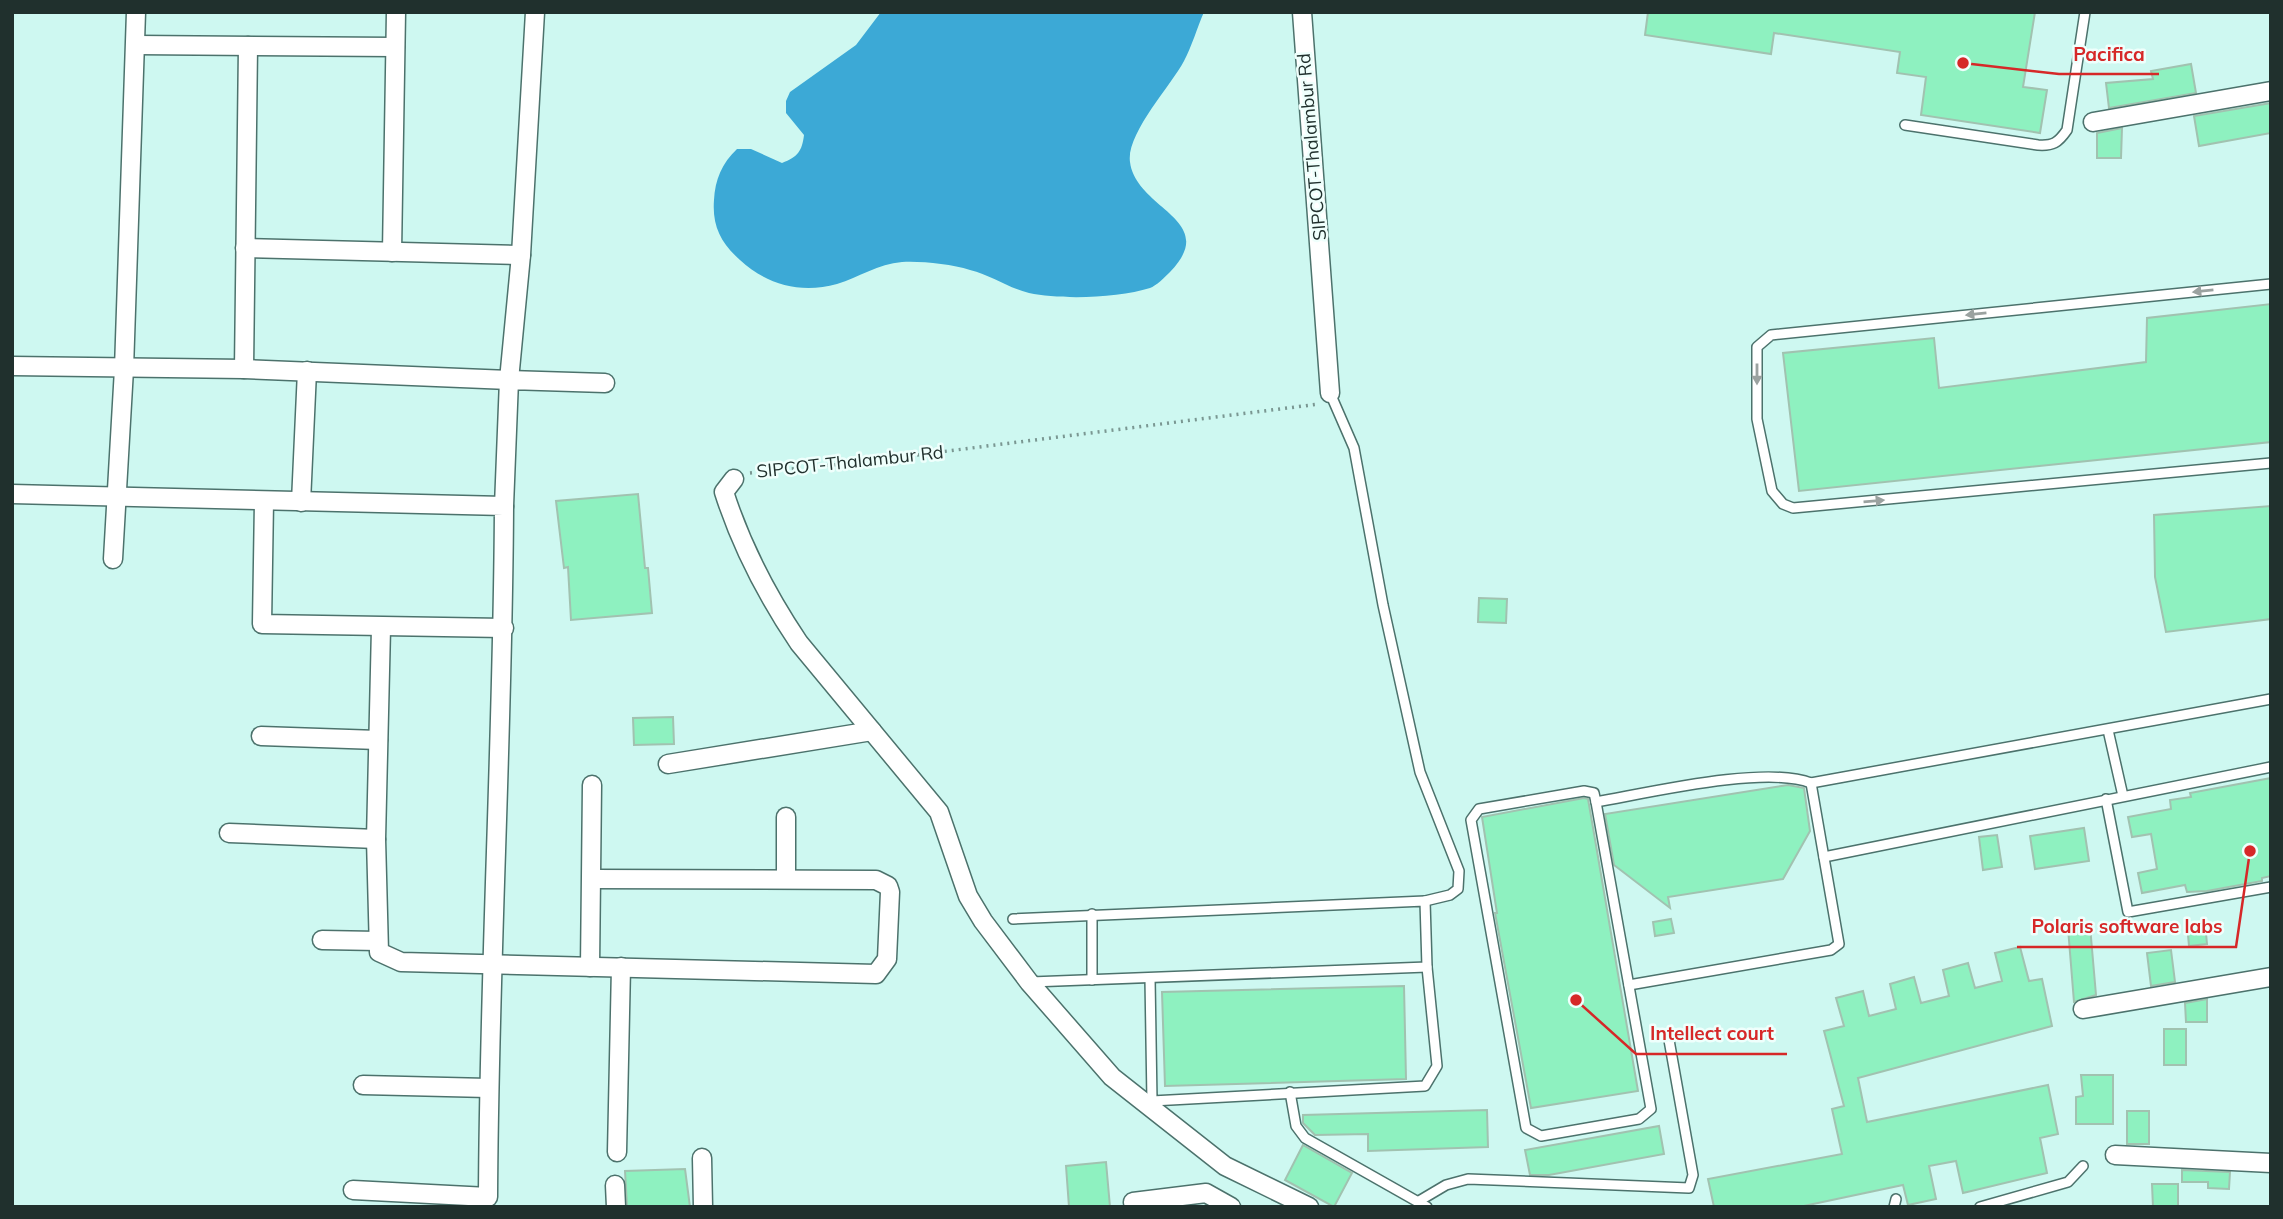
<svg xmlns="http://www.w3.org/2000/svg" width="2283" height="1219" font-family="Mulish,sans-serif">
  <rect width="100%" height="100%" fill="#cef8f1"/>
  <path fill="#3ca9d6" d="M 881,12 L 1204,12 C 1197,28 1192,46 1184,61 C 1170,87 1126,134 1130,162 C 1136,210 1221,219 1170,272 C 1165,277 1156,286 1150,288 C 1119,298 1061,300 1029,293 C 1008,288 991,275 970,270 C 951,264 922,261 902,262 C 878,264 859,277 837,284 C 801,294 767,285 740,260 C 721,243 712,226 714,200 C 715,180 722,163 737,149 L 751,149 L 782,163 C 798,157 802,151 804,135 L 786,113 L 786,101 L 790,92 L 856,45 Z"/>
  <g fill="#8ef1c0" stroke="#a1c2b0" stroke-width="2">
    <polygon points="1648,12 2035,12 2023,87 2047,90 2040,133 1921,115 1926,77 1897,73 1900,52 1774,33 1771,54 1645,35"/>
    <polygon points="2191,64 2196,93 2109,108 2106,83 2153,79 2151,71"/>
    <polygon points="2271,103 2271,133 2199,146 2194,116"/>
    <polygon points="2122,128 2121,158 2097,158 2097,133"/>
    <polygon points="2271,304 2271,442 1799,491 1783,353 1934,338 1939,388 2146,362 2147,318"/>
    <polygon points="638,494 645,568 648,568 652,613 571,620 568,567 564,568 556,501"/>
    <polygon points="2271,506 2271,619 2166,632 2155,577 2154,515"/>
    <polygon points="1479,598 1507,599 1506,623 1478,622"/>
    <polygon points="673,717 674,744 634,745 633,718"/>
    <polygon points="2271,778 2271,876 2262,878 2262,881 2207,891 2187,892 2185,885 2142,893 2138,873 2157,869 2151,834 2132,837 2128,817 2171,809 2170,800 2191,797 2190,793"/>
    <polygon points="1788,785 1804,788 1810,831 1783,879 1668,897 1670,908 1614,865 1605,814"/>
    <polygon points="1584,798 1588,799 1591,816 1638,1091 1531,1108 1495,913 1497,913 1482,817"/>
    <polygon points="2084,828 2089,861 2035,869 2030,836"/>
    <polygon points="1997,835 2002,867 1983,870 1979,837"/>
    <polygon points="1671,919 1674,933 1655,936 1653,922"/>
    <polygon points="2205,923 2207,944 2189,946 2187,924"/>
    <polygon points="2090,926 2096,995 2074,1002 2068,928"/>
    <polygon points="2020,947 2029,981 2042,979 2052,1026 1858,1078 1867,1122 2048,1085 2058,1134 2040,1138 2047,1173 1963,1193 1956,1161 1929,1166 1936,1199 1908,1205 1903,1185 1799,1207 1714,1207 1708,1179 1842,1154 1832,1109 1844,1106 1824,1031 1844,1026 1836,998 1863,991 1869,1016 1896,1009 1890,984 1914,977 1921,1003 1949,996 1943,970 1968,963 1975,988 2002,981 1995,953"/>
    <polygon points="2171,950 2175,982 2151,986 2147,953"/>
    <polygon points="1404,986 1406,1079 1165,1086 1162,992"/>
    <polygon points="2207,999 2207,1022 2186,1022 2185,1003"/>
    <rect x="2164" y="1029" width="22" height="36"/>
    <polygon points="2081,1075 2113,1075 2113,1124 2076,1124 2076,1097 2083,1096"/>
    <polygon points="1487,1110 1488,1147 1368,1151 1368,1134 1315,1135 1303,1123 1303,1115"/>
    <rect x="2127" y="1111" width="22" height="33"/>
    <polygon points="1659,1126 1664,1154 1549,1175 1530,1175 1525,1150"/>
    <polygon points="1303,1145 1352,1173 1334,1207 1285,1180"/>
    <polygon points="1106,1162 1110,1207 1069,1207 1066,1166"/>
    <polygon points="685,1169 690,1207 627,1207 625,1171"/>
    <polygon points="2182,1170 2230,1172 2229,1189 2208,1188 2208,1182 2182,1182"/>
    <polygon points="2152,1184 2178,1184 2178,1207 2153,1207"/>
  </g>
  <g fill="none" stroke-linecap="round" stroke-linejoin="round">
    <g stroke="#4c726c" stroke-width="12">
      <g id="service">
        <path d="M 1905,125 L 2038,145 C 2053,146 2058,143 2067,130 L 2085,12"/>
        <polyline points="2271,284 1771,335 1757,347 1757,419 1772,491 1783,504 1793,508 2271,463"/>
        <polyline points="1330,393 1354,448 1383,605 1420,772 1459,871 1458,889 1450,895 1425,901"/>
        <polyline points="2108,730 2123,796"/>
        <polygon points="1584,791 1594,793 1596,802 1651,1109 1639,1119 1541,1136 1526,1128 1471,820 1479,809"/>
        <polyline points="2106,799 2128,912 2271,887"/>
        <path d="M 1596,802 C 1648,793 1765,765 1811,783 L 2271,699"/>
        <polyline points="1824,857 2271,767"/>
        <polyline points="1092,914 1092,980"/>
        <polyline points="1013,919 1425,901 1427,967 1031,982"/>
        <polyline points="1150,978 1152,1101 1425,1086 1437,1066 1427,967"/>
        <polyline points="1629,985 1831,950 1839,944 1811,783"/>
        <polyline points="1290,1092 1296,1126 1305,1138 1427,1207"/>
        <polyline points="1419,1201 1446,1185 1468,1179 1689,1188 1693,1175 1669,1040"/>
        <polyline points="1894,1207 1896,1199"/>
        <polyline points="1980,1207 2068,1182 2083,1166"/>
      </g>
    </g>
    <g stroke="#4c726c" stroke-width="21">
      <g id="minor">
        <polyline points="1302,12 1330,393"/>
        <polyline points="137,45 395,47"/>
        <polyline points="2093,122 2271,91"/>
        <polyline points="245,248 521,255"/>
        <polyline points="392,252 396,12"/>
        <polyline points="12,366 244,369 509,380 521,255 535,12"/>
        <polyline points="244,369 248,46"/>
        <path d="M 734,479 L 724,492 C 741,545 768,597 799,643 L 939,812 L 968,896 L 983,921 L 1029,982 L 1112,1077 L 1225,1166 L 1309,1207"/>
        <path d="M 12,494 L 504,506 C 503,736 489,966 488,1197 L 353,1190"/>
        <polyline points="264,501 262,624 504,628"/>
        <polyline points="301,502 307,371"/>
        <polyline points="504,506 509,380 605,383"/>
        <polyline points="113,559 124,369 136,12"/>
        <polyline points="381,628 376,839 379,952 401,962 876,974 887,959 890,892 888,886 876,880 592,879"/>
        <polyline points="261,736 378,740"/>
        <polyline points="668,764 872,731"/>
        <polyline points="786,817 786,879"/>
        <polyline points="229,833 376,839"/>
        <polyline points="322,940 378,941"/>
        <polyline points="590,967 592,785"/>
        <polyline points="2083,1009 2271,977"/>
        <polyline points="363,1085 488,1088"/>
        <polyline points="617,1152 621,967"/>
        <polyline points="2115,1155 2271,1163"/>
        <polyline points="702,1158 703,1207"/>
        <polyline points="615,1185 616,1207"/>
        <polyline points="1134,1207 1133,1202 1206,1193 1231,1207"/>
      </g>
    </g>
    <polyline stroke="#7a9792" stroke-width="3.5" stroke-dasharray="2 5" stroke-linecap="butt" points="750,473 853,463 1319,404"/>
    <use href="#service" stroke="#fff" stroke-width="9"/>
    <use href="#minor" stroke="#fff" stroke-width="18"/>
  </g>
  <defs><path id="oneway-solid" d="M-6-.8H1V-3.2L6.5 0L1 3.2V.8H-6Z" transform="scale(1.75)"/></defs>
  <g fill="#9ba2a0">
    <use href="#oneway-solid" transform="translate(2203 291) rotate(174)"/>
    <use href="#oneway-solid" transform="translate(1976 314) rotate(174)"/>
    <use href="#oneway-solid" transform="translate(1757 374) rotate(90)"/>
    <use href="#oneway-solid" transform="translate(1874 501) rotate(-5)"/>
  </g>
  <g text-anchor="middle" stroke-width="5" stroke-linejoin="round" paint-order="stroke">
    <g font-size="18" fill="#20302d" stroke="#effffc">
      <text transform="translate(1312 147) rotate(-95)" y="6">SIPCOT-Thalambur Rd</text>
      <text transform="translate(850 462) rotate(-6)" y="6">SIPCOT-Thalambur Rd</text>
    </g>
  </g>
  <path fill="none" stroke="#d62828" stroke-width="2.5" d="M1963 63L2059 74H2159M2250 851L2236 947H2017M1576 1000L1636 1054H1787"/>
  <g fill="#d62828" stroke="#effffc" stroke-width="2.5">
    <circle cx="1963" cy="63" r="7"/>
    <circle cx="2250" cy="851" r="7"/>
    <circle cx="1576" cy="1000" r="7"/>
  </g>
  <g font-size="19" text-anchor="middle" font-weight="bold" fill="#d62828" stroke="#effffc" stroke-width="5" stroke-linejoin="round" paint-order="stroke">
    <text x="2109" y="61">Pacifica</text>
    <text x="2127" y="933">Polaris software labs</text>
    <text x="1712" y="1040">Intellect court</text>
  </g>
  <rect width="2283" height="1219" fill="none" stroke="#20302d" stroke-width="28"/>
</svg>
